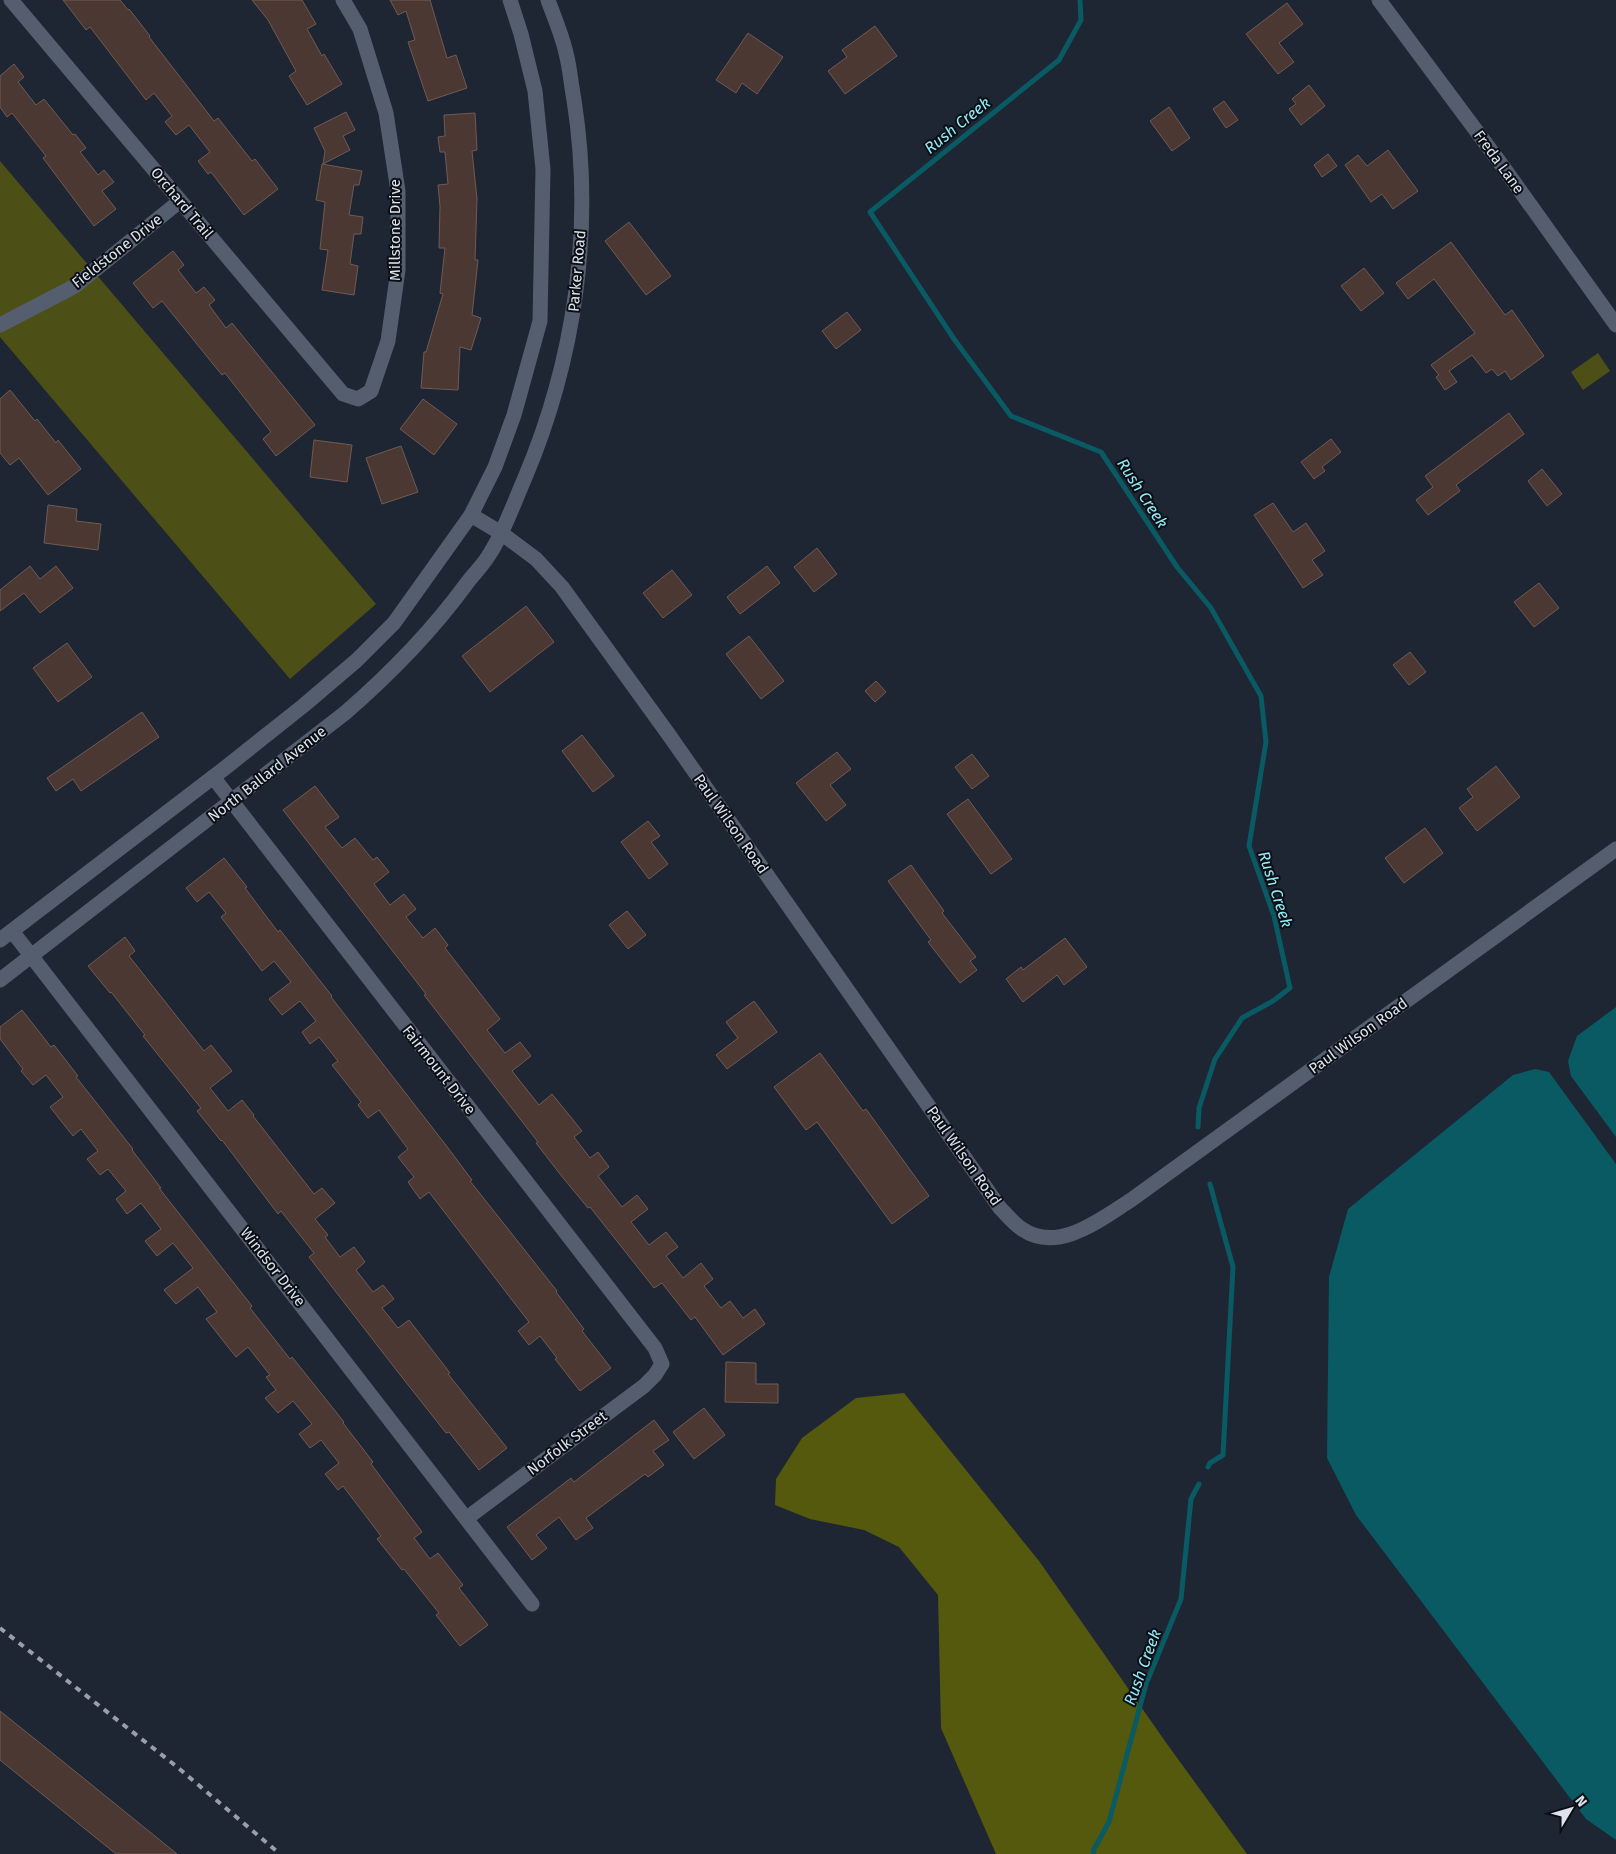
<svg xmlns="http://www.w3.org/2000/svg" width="1616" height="1854" font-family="'Fira Sans',sans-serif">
  <rect width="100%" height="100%" fill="#1e2634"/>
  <g fill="#4c5016">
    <polygon points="0,161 376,604 290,679 0,337"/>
    <polygon points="1598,353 1610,371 1583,390 1571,372"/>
  </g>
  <polygon fill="#55590d" points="904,1393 1039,1561 1167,1744 1247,1854 996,1854 941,1728 938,1595 899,1547 864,1530 810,1519 775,1505 776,1479 802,1438 856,1398"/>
  <g fill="#095a62">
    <polygon points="1616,1007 1616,1137 1571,1076 1568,1061 1577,1036"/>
    <polygon points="1535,1069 1549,1072 1616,1164 1616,1840 1586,1819 1356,1515 1327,1458 1329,1277 1348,1209 1513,1075"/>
  </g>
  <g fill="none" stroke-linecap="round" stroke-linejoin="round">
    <g stroke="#095a62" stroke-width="5">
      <polyline points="1080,0 1081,20 1059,60 870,212 954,339 1011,416 1101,452 1177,567 1211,608 1261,696 1266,742 1249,846 1274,916 1290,988 1273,1001 1242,1018 1215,1059 1199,1108 1198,1127"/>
      <polyline points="1208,1467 1210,1463 1223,1455 1233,1267 1210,1184"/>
      <polyline points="1094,1854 1093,1851 1109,1822 1146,1684 1181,1599 1191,1499 1199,1484"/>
    </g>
  </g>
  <g fill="#4c3832" stroke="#705a54">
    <polygon points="63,0 120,0 128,10 129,9 150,36 149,37 214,121 218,118 252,161 255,159 278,189 244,215 211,172 208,174 198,161 210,152 189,125 176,135 165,122 172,116 154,93 146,100 90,27 86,30"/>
    <polygon points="252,0 302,0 316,24 307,29 322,56 324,54 342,84 307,105 289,76 296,71 268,20"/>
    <polygon points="390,0 430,0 447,58 456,55 467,88 428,101 408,42 415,40 406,11 398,15"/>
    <polygon points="1287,3 1303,24 1279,43 1294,62 1278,74 1246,34"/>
    <polygon points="875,26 897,56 845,94 828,71 847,57 842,50"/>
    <polygon points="748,33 783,57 757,94 742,83 736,93 716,80"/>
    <polygon points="14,64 24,77 18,82 36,105 44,99 73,135 75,134 86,148 80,152 98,175 104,170 114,182 102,191 116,209 94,226 43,158 46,156 12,113 7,117 0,107 0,76"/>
    <polygon points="1309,85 1325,106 1301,125 1289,109 1296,104 1292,99"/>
    <polygon points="1224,101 1238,120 1226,128 1213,109"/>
    <polygon points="1169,107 1190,138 1172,151 1150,121"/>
    <polygon points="346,112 355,130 343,136 350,150 323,164 325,151 314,128"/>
    <polygon points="475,113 477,150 472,151 477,199 475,260 478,260 472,315 481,318 471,350 460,347 458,390 421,388 424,352 426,352 443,294 440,293 445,248 439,248 440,206 438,185 448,184 445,152 440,152 438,137 445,136 444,115"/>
    <polygon points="1388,150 1418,191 1393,209 1382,194 1371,202 1345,165 1358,155 1367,166"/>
    <polygon points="1328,154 1337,166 1322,177 1314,165"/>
    <polygon points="322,164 362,171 359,185 354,185 349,215 363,217 361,234 354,234 350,264 358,266 354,295 322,290 328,250 320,249 325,202 316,200"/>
    <polygon points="629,222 671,276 646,295 605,241"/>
    <polygon points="1451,242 1505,315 1512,310 1544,356 1511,380 1505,371 1498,376 1492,369 1486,373 1472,355 1449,371 1457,382 1445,390 1436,377 1439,375 1431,365 1475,333 1434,279 1408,299 1396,283"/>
    <polygon points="173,251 184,265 178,270 196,293 204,287 215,300 209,305 226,328 232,323 315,425 276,456 263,439 271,432 225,373 222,375 162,301 153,308 133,283"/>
    <polygon points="1364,268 1384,293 1361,311 1341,286"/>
    <polygon points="847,312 861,330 836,349 822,331"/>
    <polygon points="10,390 35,421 37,419 56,443 58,440 81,469 48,495 19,458 10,465 0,453 0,399"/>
    <polygon points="423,399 457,424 434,455 400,429"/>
    <polygon points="1509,413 1524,434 1456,485 1460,491 1428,515 1416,500 1433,487 1425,476"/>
    <polygon points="1331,439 1341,452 1322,467 1325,471 1314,479 1301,462"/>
    <polygon points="314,440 352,445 347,482 310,477"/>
    <polygon points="401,446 418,492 382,504 366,458"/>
    <polygon points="1542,469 1562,494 1547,506 1528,481"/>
    <polygon points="1273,503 1293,532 1306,523 1325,551 1312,560 1323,575 1303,588 1254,515"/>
    <polygon points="48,505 77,509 76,521 101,524 98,550 44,543"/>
    <polygon points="817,548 837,574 814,592 794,567"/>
    <polygon points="30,566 40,579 56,566 73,588 40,613 24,593 0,611 0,590"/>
    <polygon points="767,566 780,583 740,614 727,597"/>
    <polygon points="672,570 692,595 663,618 643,593"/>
    <polygon points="1539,583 1559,608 1534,627 1514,602"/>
    <polygon points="526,606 554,642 490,692 462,656"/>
    <polygon points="749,636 784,681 761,699 726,654"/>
    <polygon points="67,643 92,677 58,702 33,668"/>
    <polygon points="1410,652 1426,672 1409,685 1393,665"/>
    <polygon points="876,681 886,692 875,702 865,691"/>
    <polygon points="142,712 159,737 81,791 73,779 56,791 47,778"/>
    <polygon points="582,735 614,776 593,792 562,751"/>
    <polygon points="837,752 851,769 830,785 846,805 826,821 796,783"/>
    <polygon points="972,754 989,776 972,789 955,767"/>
    <polygon points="1496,766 1520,797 1477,831 1459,808 1473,797 1467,789"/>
    <polygon points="315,786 339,817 325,827 342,848 355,838 373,860 377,857 389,872 374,884 390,905 404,894 416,909 406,917 423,938 435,928 448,945 445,948 500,1019 487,1030 505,1053 520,1042 531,1056 512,1071 539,1105 552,1094 582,1131 574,1137 590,1158 598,1152 609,1167 598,1176 622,1207 637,1195 648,1209 631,1222 649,1245 666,1232 678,1247 666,1256 683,1278 701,1263 713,1279 704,1286 721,1308 730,1301 743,1318 755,1309 765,1324 723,1355 695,1317 691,1320 662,1283 654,1288 590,1207 588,1208 560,1174 536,1143 538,1142 424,995 426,994 283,810"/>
    <polygon points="968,799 1012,859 991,874 947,814"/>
    <polygon points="648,821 660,836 651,842 668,864 649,879 621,842"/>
    <polygon points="1425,828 1443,853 1404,883 1385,858"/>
    <polygon points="224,858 247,887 245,888 278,932 280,930 332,996 331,997 445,1144 472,1180 470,1181 557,1291 556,1292 584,1329 582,1331 611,1368 580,1391 555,1359 557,1358 540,1336 529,1345 518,1331 529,1322 429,1192 420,1199 408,1182 414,1177 398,1157 408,1149 379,1110 368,1118 358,1105 361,1102 332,1065 338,1061 319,1037 310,1044 302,1032 316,1021 300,1001 282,1015 269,999 291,982 274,961 262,971 221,917 226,913 209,892 197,902 186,888"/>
    <polygon points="911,865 944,911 942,913 976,957 970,961 977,970 960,983 928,942 931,940 888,881"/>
    <polygon points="627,911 646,935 628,949 609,925"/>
    <polygon points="125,937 135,951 129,956 204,1051 211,1045 232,1071 210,1088 228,1111 242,1100 254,1115 253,1116 314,1194 322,1188 335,1203 315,1219 328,1235 325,1237 340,1257 354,1247 365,1262 356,1270 373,1292 383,1285 394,1299 382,1308 398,1328 409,1320 450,1373 448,1374 507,1448 479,1470 449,1432 446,1433 394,1367 309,1257 314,1253 281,1211 278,1214 222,1140 221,1141 197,1111 201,1108 143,1036 145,1035 111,992 110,993 88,966"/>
    <polygon points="1065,938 1087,967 1064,985 1057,975 1023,1002 1006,979 1021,967 1023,970"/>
    <polygon points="754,1001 777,1032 727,1069 716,1055 738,1038 726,1022"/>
    <polygon points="22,1010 51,1047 54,1045 78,1076 76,1077 133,1149 132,1150 161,1188 159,1188 252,1306 250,1308 290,1359 292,1357 344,1422 343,1423 373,1462 371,1464 422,1532 414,1538 430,1559 438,1553 463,1585 459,1588 488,1625 460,1646 436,1615 439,1613 404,1569 402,1570 377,1539 381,1536 343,1486 338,1490 325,1474 339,1463 321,1440 310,1448 299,1434 312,1424 293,1401 278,1413 265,1398 276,1390 266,1377 270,1375 248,1347 236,1357 206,1319 217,1312 198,1287 176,1304 164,1290 193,1268 173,1243 157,1256 145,1241 161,1229 141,1203 127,1214 116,1199 126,1191 108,1169 100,1175 87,1159 98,1151 81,1129 73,1136 50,1107 63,1097 46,1075 33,1085 21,1071 23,1069 0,1039 0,1027"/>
    <polygon points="820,1053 863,1111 866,1109 929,1196 892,1224 817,1122 806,1130 774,1087"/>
    <polygon points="726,1362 756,1363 756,1384 778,1384 778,1403 725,1402"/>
    <polygon points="704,1408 725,1435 694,1459 673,1432"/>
    <polygon points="654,1420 669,1440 653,1451 664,1465 648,1477 645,1474 586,1518 593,1528 576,1540 559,1517 536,1535 547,1548 532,1560 507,1527 571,1478 574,1482"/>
    <polygon points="0,1711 66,1764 177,1854 116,1854 0,1760"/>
  </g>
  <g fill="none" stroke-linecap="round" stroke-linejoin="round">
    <g stroke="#555e6f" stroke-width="15">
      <polyline points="11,0 343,394 358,399 371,391 388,341 398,270 398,191 386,113 360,29 343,0"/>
      <polyline points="1379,0 1501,164 1616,325"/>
      <polyline points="0,325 75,286 180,201"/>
      <polyline points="213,777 655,1348 662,1364 655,1375 644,1386 467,1518"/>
      <polyline points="12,931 532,1604"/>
    </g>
    <g stroke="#555e6f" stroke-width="15">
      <path d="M 471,515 L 501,533 L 536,559 L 562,587 L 669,735 L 1000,1208 C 1007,1215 1013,1223 1022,1229 C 1058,1254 1101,1219 1131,1200 L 1616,849"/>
      <polyline points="0,940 225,768 303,706 357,660 394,623 471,515 495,467 514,415 540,321 543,169 535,91 521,34 510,0"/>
      <path d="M 0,980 L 345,713 C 390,674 432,631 467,583 C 474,574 483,565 489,555 C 504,532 513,505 524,480 C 575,360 594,228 574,100 C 571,84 570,68 566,53 C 562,35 554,17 548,0"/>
    </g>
    <polyline stroke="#989eaa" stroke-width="4" stroke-dasharray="6 6" stroke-linecap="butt" points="0,1628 176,1766 280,1854"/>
  </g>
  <g text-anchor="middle" stroke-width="4" stroke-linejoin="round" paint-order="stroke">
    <g font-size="15" fill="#dde3ed" stroke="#0b0f15">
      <text transform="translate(1499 162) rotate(54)" y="5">Freda Lane</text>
      <text transform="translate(182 203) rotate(50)" y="5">Orchard Trail</text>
      <text transform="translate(395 230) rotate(-90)" y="5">Millstone Drive</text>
      <text transform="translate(117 251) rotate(-38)" y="5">Fieldstone Drive</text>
      <text transform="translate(577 271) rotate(-85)" y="5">Parker Road</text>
      <text transform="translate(267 774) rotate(-38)" y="5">North Ballard Avenue</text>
      <text transform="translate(731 824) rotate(55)" y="5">Paul Wilson Road</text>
      <text transform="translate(1358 1036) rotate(-36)" y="5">Paul Wilson Road</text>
      <text transform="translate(439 1070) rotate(52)" y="5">Fairmount Drive</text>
      <text transform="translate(964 1156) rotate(55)" y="5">Paul Wilson Road</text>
      <text transform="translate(273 1267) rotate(52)" y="5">Windsor Drive</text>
      <text transform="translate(567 1443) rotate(-37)" y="5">Norfolk Street</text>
    </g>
    <g font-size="16" font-style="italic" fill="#92edf8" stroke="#0b0f15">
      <text transform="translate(957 125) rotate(-39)" y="6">Rush Creek</text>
      <text transform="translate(1143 493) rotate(57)" y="6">Rush Creek</text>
      <text transform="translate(1276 889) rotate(72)" y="6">Rush Creek</text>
      <text transform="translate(1142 1667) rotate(-70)" y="6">Rush Creek</text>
    </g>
  </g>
  <g transform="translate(1571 1809) rotate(52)" stroke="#0b0f15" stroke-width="4" paint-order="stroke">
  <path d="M0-4L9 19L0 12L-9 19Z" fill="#dde3ed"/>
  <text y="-8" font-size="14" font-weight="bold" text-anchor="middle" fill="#dde3ed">N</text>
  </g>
</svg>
